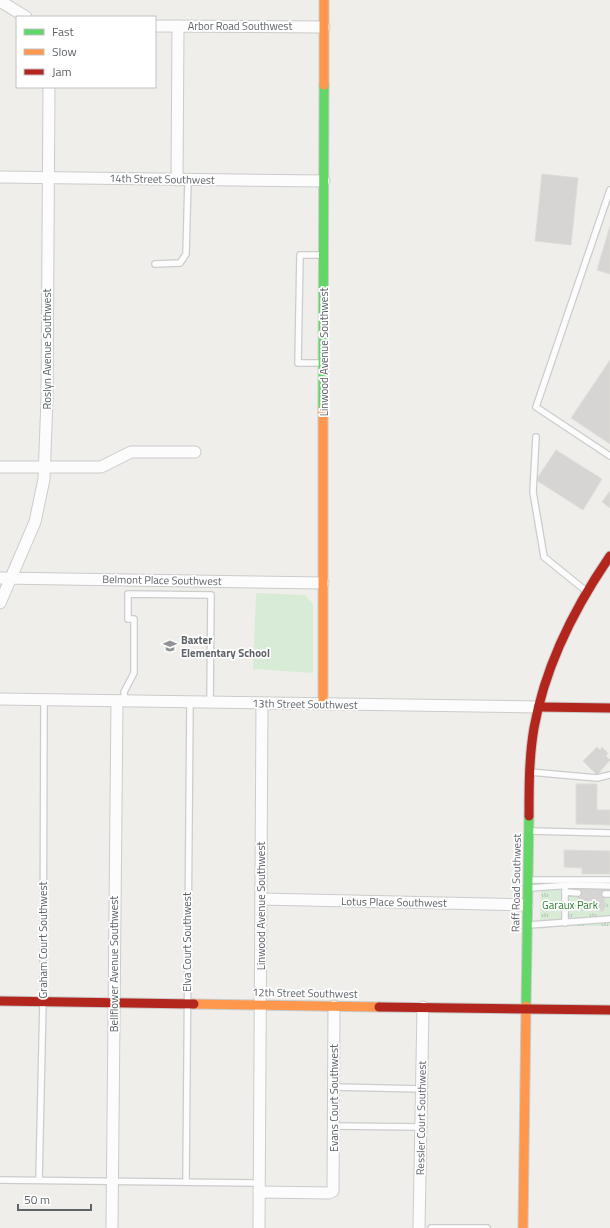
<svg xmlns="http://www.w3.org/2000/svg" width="610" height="1228" font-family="'Titillium Web',sans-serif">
  <defs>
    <pattern id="park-tufts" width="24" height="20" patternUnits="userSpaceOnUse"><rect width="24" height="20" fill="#d8ebd6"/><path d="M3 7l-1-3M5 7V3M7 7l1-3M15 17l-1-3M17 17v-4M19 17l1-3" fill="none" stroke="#b2c2b1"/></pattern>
  </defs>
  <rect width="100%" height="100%" fill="#efeeea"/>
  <polygon fill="#d8ebd6" points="256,593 305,595 313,604 313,673 253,669"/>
  <polygon fill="url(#park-tufts)" points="610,883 610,926 562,926 540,929 541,884"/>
  <g fill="#d6d5d3" stroke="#deddd9">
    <polygon points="542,174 578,178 571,245 535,241"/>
    <polygon points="610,226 610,274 597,270"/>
    <polygon points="610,360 610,444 571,418"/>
    <polygon points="556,450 602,479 583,510 536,480"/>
    <polygon points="610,491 610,508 602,502"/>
    <polygon points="597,747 600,750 602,747 608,753 606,756 610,760 597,775 583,761"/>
    <polygon points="576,784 597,784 597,810 610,810 610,825 576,824"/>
    <polygon points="564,850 610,851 610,874 582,874 582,868 564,867"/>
    <polygon points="578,888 605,888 604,911 577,910"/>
  </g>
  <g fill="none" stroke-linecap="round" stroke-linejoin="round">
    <g stroke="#cbcccc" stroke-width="8">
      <g id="lane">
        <polyline points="610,190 536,407 610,456"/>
        <polyline points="321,255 300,255 298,363 321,363"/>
        <polyline points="155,264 180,263 186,254 188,180"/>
        <polyline points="536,437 533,492 544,557 586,591"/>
        <polyline points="125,701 124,692 134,673 134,619 128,619 128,594 211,595 210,702"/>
        <polyline points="530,772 597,778 610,775"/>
        <polyline points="531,831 610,833"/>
        <polyline points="528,880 610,880"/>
        <polyline points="530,888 572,885 610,886"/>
        <polyline points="565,892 578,893"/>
        <polyline points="605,894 610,894"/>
        <polyline points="565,923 565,887"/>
        <polyline points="529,925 610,919"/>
        <polyline points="334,1087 422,1089"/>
        <polyline points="334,1126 421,1127"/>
        <polyline points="0,1180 259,1183"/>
        <polyline points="39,1180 43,1001 44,699"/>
        <polyline points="186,1182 190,702"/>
        <polyline points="431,1228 487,1228"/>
      </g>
    </g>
    <g stroke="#cbcccc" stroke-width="13">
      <g id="street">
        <polyline points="0,1 26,17"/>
        <polyline points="155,26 324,27"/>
        <polyline points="0,177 324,181"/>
        <polyline points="177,180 178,26"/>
        <polyline points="0,467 101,467 131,452 195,452"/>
        <polyline points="0,578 323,583"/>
        <polyline points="0,603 35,522 44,479 47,398 49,87"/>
        <polyline points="0,699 539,707"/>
        <polyline points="261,899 527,905"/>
        <polyline points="259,1192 329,1193 333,1191 334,1006"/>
        <polyline points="112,1228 117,701"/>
        <polyline points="259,1228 262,703"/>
        <polyline points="419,1228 423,1007"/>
      </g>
    </g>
    <g stroke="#cacacb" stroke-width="11">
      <g id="fast">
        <polyline points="323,410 324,85"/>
        <polyline points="526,1006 529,816"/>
      </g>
    </g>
    <g stroke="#cacacb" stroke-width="11">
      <g id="slow">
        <polyline points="324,85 324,0"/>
        <polyline points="323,704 323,410"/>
        <polyline points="194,1004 379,1007"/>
        <polyline points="523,1228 526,1006"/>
      </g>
    </g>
    <g stroke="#cacacb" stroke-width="11">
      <g id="jam">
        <polyline points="539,707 610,708"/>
        <path d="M 529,816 C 529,787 529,757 534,728 C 545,666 575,607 610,556"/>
        <polyline points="0,1001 194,1004"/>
        <polyline points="379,1007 610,1010"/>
      </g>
    </g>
    <use href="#lane" stroke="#fdfcfc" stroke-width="5.5"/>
    <use href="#street" stroke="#fdfcfc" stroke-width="11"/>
    <use href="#fast" stroke="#63d668" stroke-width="9"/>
    <use href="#slow" stroke="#ff974d" stroke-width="9"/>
    <use href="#jam" stroke="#b3261e" stroke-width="9"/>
  </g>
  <defs>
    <g id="school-bare" transform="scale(1.08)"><path d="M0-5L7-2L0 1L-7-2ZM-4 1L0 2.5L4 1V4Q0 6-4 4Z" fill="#919496" stroke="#fff" stroke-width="2.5" paint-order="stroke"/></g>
  </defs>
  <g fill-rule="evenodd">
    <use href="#school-bare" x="170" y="646"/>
  </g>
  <g text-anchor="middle" stroke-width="3.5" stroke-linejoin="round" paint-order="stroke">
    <g font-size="11" fill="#5f6368" stroke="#fff">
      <text x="240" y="30">Arbor Road Southwest</text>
      <text transform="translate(162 179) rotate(1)" y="4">14th Street Southwest</text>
      <text transform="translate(47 349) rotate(-90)" y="4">Roslyn Avenue Southwest</text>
      <text transform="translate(324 352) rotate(-90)" y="4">Linwood Avenue Southwest</text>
      <text transform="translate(162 580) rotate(1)" y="4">Belmont Place Southwest</text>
      <text transform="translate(305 704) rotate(1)" y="4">13th Street Southwest</text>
      <text transform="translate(516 883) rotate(-89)" y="4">Raff Road Southwest</text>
      <text transform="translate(394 902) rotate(1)" y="4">Lotus Place Southwest</text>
      <text transform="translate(261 906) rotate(-90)" y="4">Linwood Avenue Southwest</text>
      <text transform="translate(43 940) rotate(-90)" y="4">Graham Court Southwest</text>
      <text transform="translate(187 942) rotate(-90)" y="4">Elva Court Southwest</text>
      <text transform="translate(114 964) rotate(-90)" y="4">Bellflower Avenue Southwest</text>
      <text transform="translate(305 993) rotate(1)" y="4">12th Street Southwest</text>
      <text transform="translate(334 1098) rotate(-90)" y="4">Evans Court Southwest</text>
      <text transform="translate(421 1118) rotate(-89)" y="4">Ressler Court Southwest</text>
    </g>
    <g font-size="11" font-weight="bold" fill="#5f6368" stroke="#fff" text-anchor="start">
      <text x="181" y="644">Baxter<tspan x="181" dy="13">Elementary School</tspan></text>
    </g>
    <g font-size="11" fill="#348238" stroke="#fff">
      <text x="570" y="909">Garaux Park</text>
    </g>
  </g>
  <rect x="16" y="16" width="140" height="72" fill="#ffffff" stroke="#bfc1c3"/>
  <rect x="24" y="29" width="20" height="6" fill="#63d668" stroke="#bfc1c3"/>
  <text x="52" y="36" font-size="12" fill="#5f6368">Fast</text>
  <rect x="24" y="49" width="20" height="6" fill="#ff974d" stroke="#bfc1c3"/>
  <text x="52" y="56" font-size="12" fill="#5f6368">Slow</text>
  <rect x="24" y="69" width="20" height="6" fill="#b3261e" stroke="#bfc1c3"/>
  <text x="52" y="76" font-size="12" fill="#5f6368">Jam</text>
  <path d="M18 1204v6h73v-6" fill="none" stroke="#5f6368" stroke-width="2"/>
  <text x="24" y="1204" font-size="12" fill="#5f6368" stroke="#ffffff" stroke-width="3" paint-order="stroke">50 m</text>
</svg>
